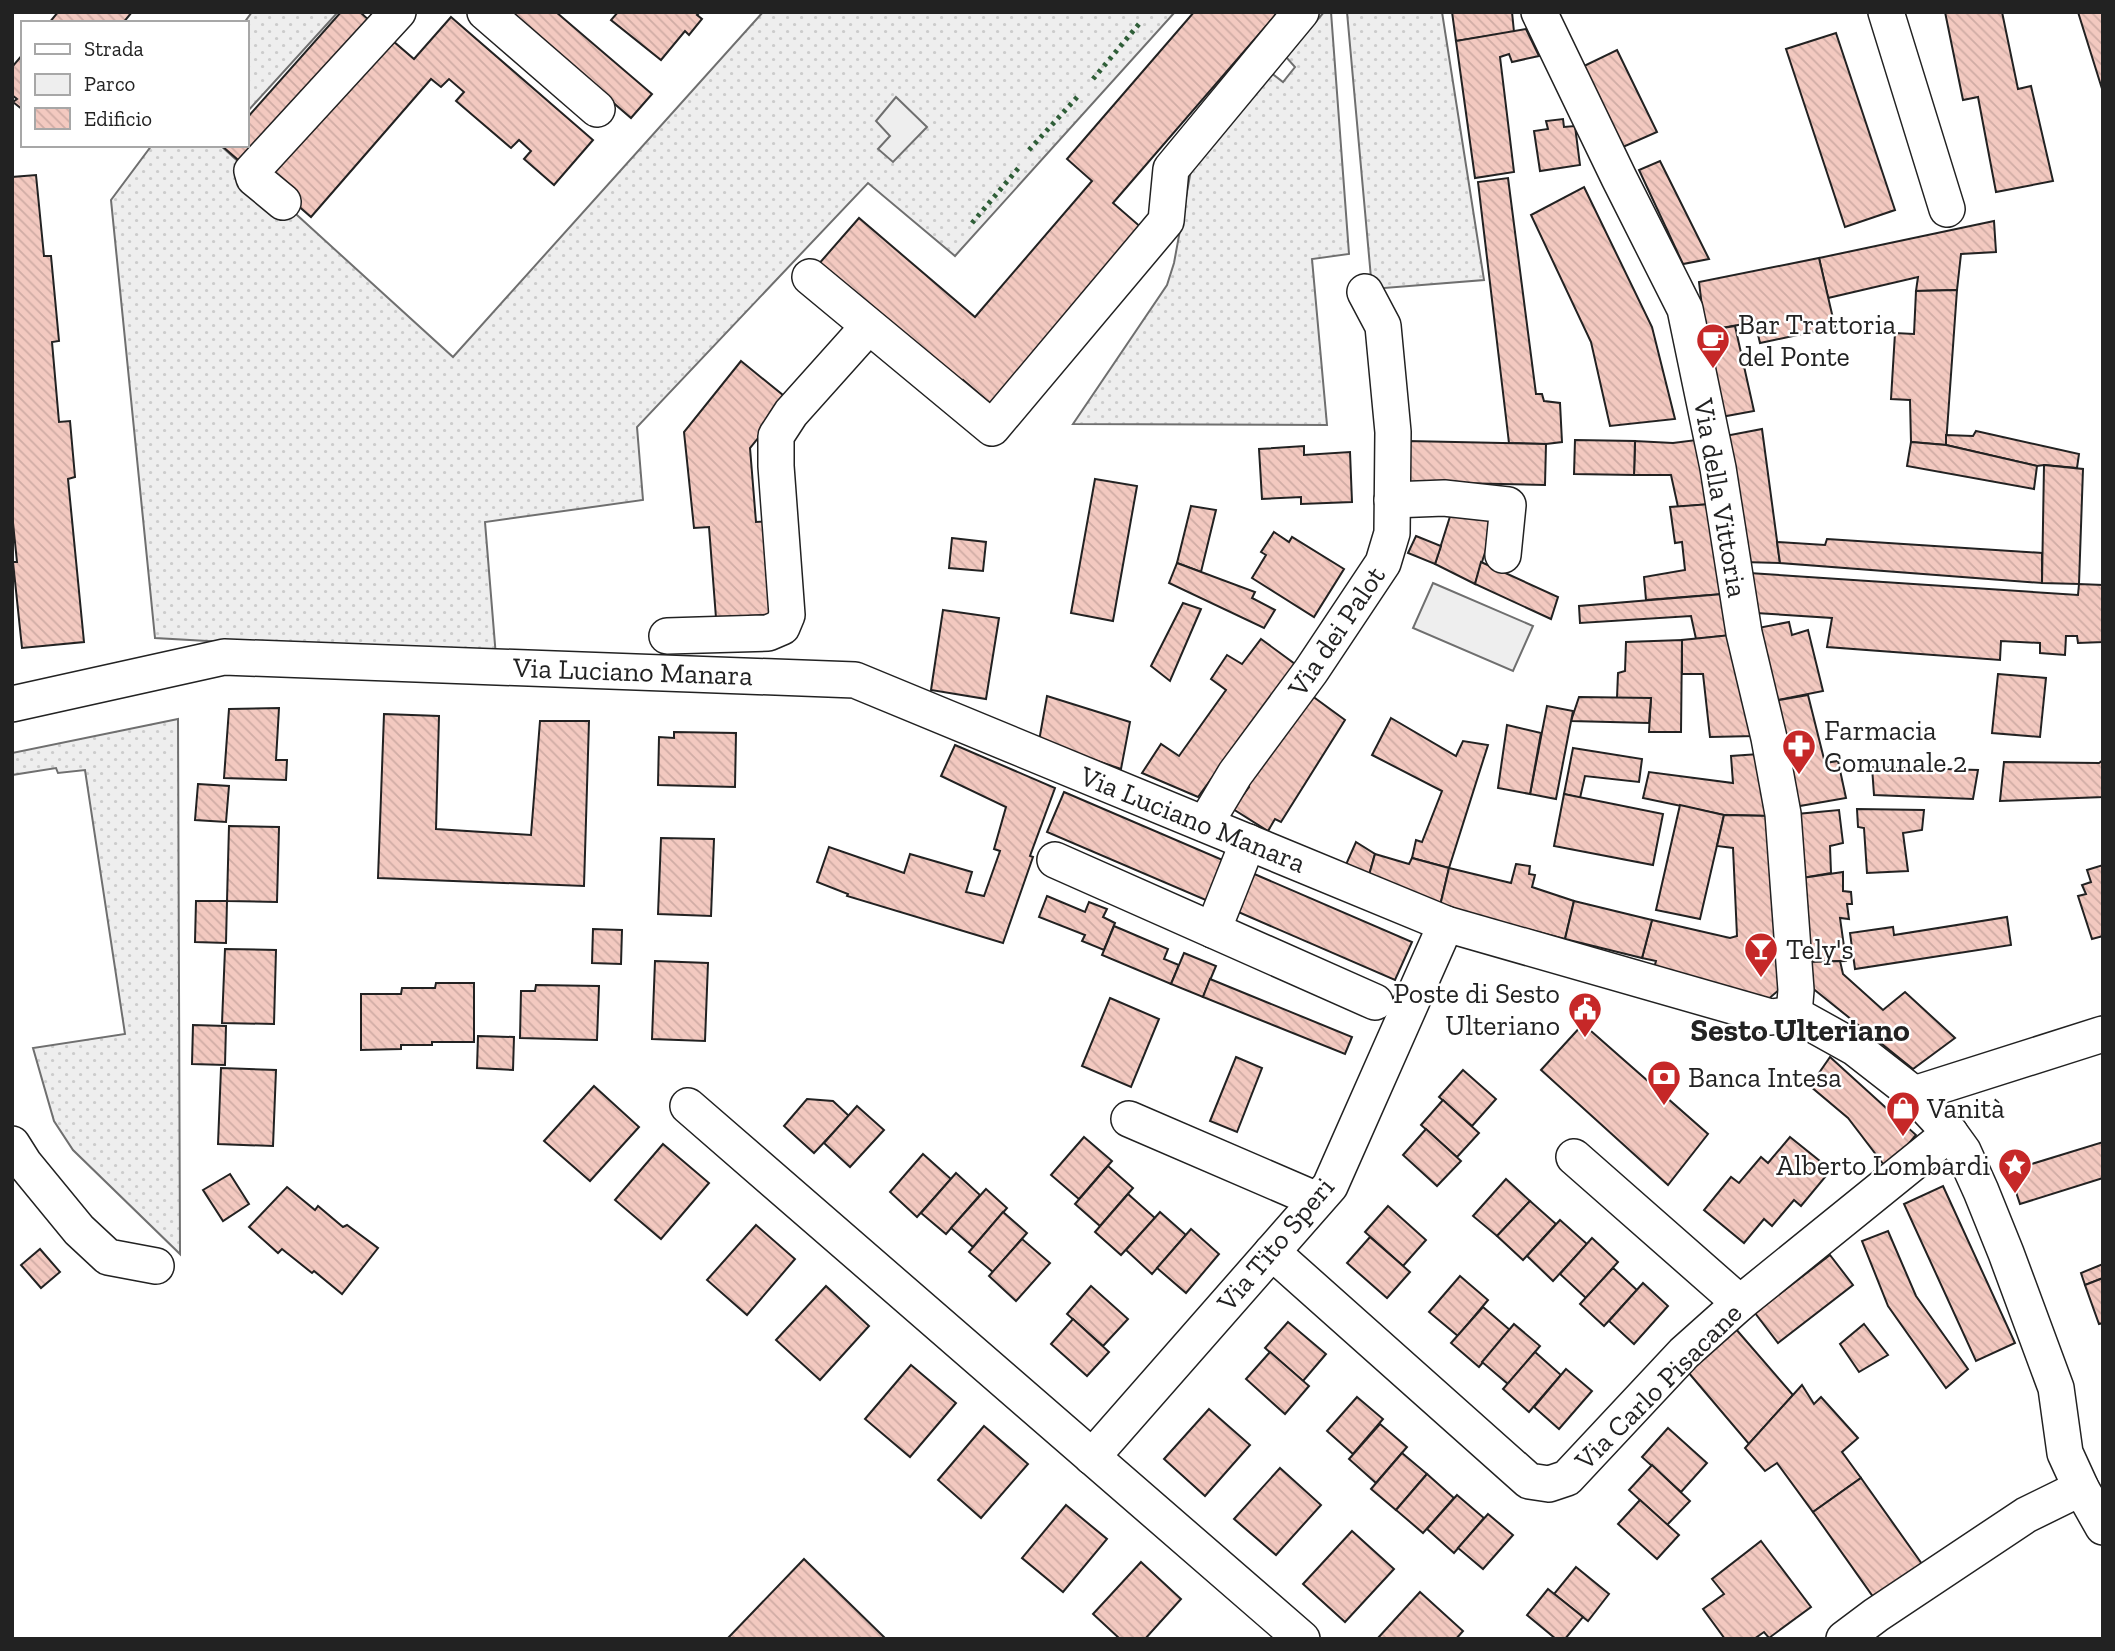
<svg xmlns="http://www.w3.org/2000/svg" width="2115" height="1651" font-family="'Zilla Slab',serif">
  <defs>
    <pattern id="grass-dots" width="8" height="8" patternUnits="userSpaceOnUse" patternTransform="scale(1.75)"><rect width="8" height="8" fill="#eee"/><path d="M2 2h.1M6 6h.1" fill="none" stroke="#ccc" stroke-width="1.8" stroke-linecap="round"/></pattern>
    <pattern id="building-back-hatch" width="6" height="6" patternUnits="userSpaceOnUse" patternTransform="scale(1.75)"><rect width="6" height="6" fill="#f3c9c0"/><path d="M-1 5l2 2M0 0l6 6M5-1l2 2" fill="none" stroke="#d0aca5"/></pattern>
  </defs>
  <rect width="100%" height="100%" fill="#fff"/>
  <g fill="url(#grass-dots)" stroke="#6f6f6f" stroke-width="2">
    <polygon points="252,12 338,12 247,112 247,23 244,23"/>
    <polygon points="763,12 1175,12 955,256 868,183 637,427 643,500 485,522 496,657 155,638 111,200 152,145 220,145 453,357"/>
    <polygon points="1324,12 1331,12 1349,254 1312,259 1327,425 1073,424 1167,285 1174,263 1191,170 1270,72 1283,82 1295,67 1286,57"/>
    <polygon points="1347,12 1442,12 1484,280 1372,289"/>
    <polygon points="178,719 180,1254 73,1150 54,1121 33,1048 125,1034 85,770 58,773 56,768 12,775 12,753"/>
  </g>
  <g fill="#eee" stroke="#6f6f6f" stroke-width="2">
    <polygon points="896,97 927,127 893,162 878,149 890,136 876,121"/>
    <polygon points="1433,583 1533,626 1513,671 1413,628"/>
  </g>
  <g fill="url(#building-back-hatch)" stroke="#222" stroke-width="2">
    <polygon points="58,12 132,12 123,23 49,23"/>
    <polygon points="341,12 360,12 371,22 244,165 222,146 247,145 247,118"/>
    <polygon points="508,12 556,12 652,94 631,118"/>
    <polygon points="618,12 700,12 697,15 702,19 689,35 685,31 661,60 611,20"/>
    <polygon points="1194,12 1278,12 1113,203 1143,229 991,404 963,380 957,387 817,266 859,218 975,317 1092,181 1067,159"/>
    <polygon points="1452,12 1512,12 1514,32 1456,41"/>
    <polygon points="1945,12 2002,12 2018,89 2031,86 2053,181 1996,192 1978,97 1963,100"/>
    <polygon points="2078,12 2103,12 2103,92"/>
    <polygon points="451,17 593,140 554,185 524,159 531,151 519,140 511,148 456,101 464,92 449,79 441,87 431,79 311,217 264,176 386,35 414,59"/>
    <polygon points="1526,29 1539,56 1512,62 1509,54 1500,57 1514,172 1475,178 1456,41"/>
    <polygon points="1836,33 1895,210 1845,227 1786,49"/>
    <polygon points="1617,50 1657,132 1623,147 1584,66"/>
    <polygon points="23,54 23,110 13,102 17,99 12,95 12,67"/>
    <polygon points="1563,119 1564,127 1575,126 1580,165 1540,171 1534,131 1548,129 1546,121"/>
    <polygon points="1660,161 1709,259 1683,264 1639,170"/>
    <polygon points="36,175 44,256 51,256 59,341 52,342 59,422 70,421 75,477 68,479 84,642 22,648 13,562 17,562 12,513 12,177"/>
    <polygon points="1508,178 1536,394 1542,394 1544,401 1560,403 1562,442 1546,444 1509,443 1478,182"/>
    <polygon points="1584,187 1652,327 1675,419 1610,426 1591,342 1531,215"/>
    <polygon points="1994,221 1996,252 1961,254 1957,290 1916,291 1918,277 1828,298 1819,258"/>
    <polygon points="1819,258 1835,327 1760,343 1755,322 1705,331 1699,282"/>
    <polygon points="1957,290 1946,445 1911,442 1910,400 1891,399 1895,333 1914,334 1916,291"/>
    <polygon points="1735,326 1754,411 1721,417 1705,331"/>
    <polygon points="741,361 789,400 750,448 756,522 771,521 778,614 716,618 709,527 694,528 684,432"/>
    <polygon points="1762,429 1780,563 1743,562 1725,436"/>
    <polygon points="1976,431 2079,454 2077,468 2044,465 2037,466 1946,445 1946,435 1973,436"/>
    <polygon points="1704,439 1711,504 1678,507 1671,475 1634,475 1635,441 1673,443"/>
    <polygon points="1575,440 1635,441 1634,475 1574,474"/>
    <polygon points="1408,441 1546,444 1545,485 1407,482"/>
    <polygon points="1911,442 1946,445 2037,466 2034,489 1907,466"/>
    <polygon points="1304,446 1304,455 1350,452 1352,502 1301,504 1301,497 1262,499 1259,449"/>
    <polygon points="2044,465 2083,469 2079,584 2042,583"/>
    <polygon points="1095,479 1137,486 1113,621 1071,613"/>
    <polygon points="1711,504 1723,594 1646,600 1644,577 1685,570 1682,542 1675,543 1670,507"/>
    <polygon points="1191,506 1216,510 1201,572 1177,563"/>
    <polygon points="1453,507 1495,521 1475,584 1435,564"/>
    <polygon points="1274,532 1289,542 1292,537 1344,569 1314,617 1252,578 1266,555 1261,552"/>
    <polygon points="1416,536 1441,546 1435,564 1408,553"/>
    <polygon points="952,538 986,542 983,571 949,568"/>
    <polygon points="1827,539 2042,553 2042,583 1780,563 1777,542 1825,545"/>
    <polygon points="1481,562 1558,597 1551,619 1475,584"/>
    <polygon points="1177,563 1255,592 1252,598 1275,610 1264,628 1169,583"/>
    <polygon points="1749,573 2078,595 2079,584 2103,585 2103,642 2078,643 2077,636 2066,636 2065,655 2040,653 2040,643 2001,641 2000,660 1827,647 1832,618 1756,613"/>
    <polygon points="1723,594 1731,635 1696,639 1691,616 1580,623 1579,606"/>
    <polygon points="1183,603 1201,609 1170,681 1151,666"/>
    <polygon points="943,610 999,618 986,699 931,690"/>
    <polygon points="1789,622 1792,635 1808,630 1823,691 1773,701 1758,628"/>
    <polygon points="1731,635 1755,736 1710,737 1703,674 1682,674 1682,640"/>
    <polygon points="1261,639 1295,664 1198,797 1142,773 1161,744 1179,756 1226,690 1211,679 1227,655 1242,664"/>
    <polygon points="1682,640 1681,732 1649,732 1651,698 1617,698 1618,673 1625,671 1626,642"/>
    <polygon points="1998,674 2046,678 2040,737 1992,733"/>
    <polygon points="1304,690 1345,720 1281,822 1275,819 1268,831 1233,809 1249,787 1244,781"/>
    <polygon points="1808,695 1825,763 1838,761 1846,798 1794,807 1773,701"/>
    <polygon points="1047,696 1130,722 1121,769 1039,741"/>
    <polygon points="1579,697 1651,698 1649,723 1571,721"/>
    <polygon points="1547,706 1573,711 1556,799 1530,794"/>
    <polygon points="279,708 276,760 287,760 286,780 224,778 229,709"/>
    <polygon points="384,714 439,716 436,829 531,835 540,721 589,721 584,886 378,878"/>
    <polygon points="1391,718 1456,756 1463,741 1488,745 1449,868 1412,858 1416,840 1422,842 1442,791 1372,755"/>
    <polygon points="1507,725 1541,733 1530,794 1498,788"/>
    <polygon points="674,732 736,733 735,787 658,785 659,737 674,738"/>
    <polygon points="955,745 1055,788 1030,856 1033,857 1003,943 847,896 848,894 817,882 829,847 904,873 910,854 972,872 966,892 984,896 1000,851 994,849 1006,807 941,776"/>
    <polygon points="1573,748 1642,759 1639,782 1585,776 1580,798 1564,794"/>
    <polygon points="1759,754 1770,816 1724,815 1643,798 1649,772 1733,783 1731,756"/>
    <polygon points="2103,760 2103,797 2000,801 2004,762 2099,763"/>
    <polygon points="1872,767 1978,770 1973,799 1874,795"/>
    <polygon points="198,784 229,786 226,822 195,820"/>
    <polygon points="1064,792 1225,861 1208,901 1047,832"/>
    <polygon points="1564,794 1663,814 1653,865 1554,846"/>
    <polygon points="1680,805 1724,815 1700,919 1656,910"/>
    <polygon points="1857,809 1924,810 1922,830 1903,833 1908,871 1867,873 1864,828 1858,827"/>
    <polygon points="1839,810 1843,843 1830,846 1831,873 1802,878 1797,814"/>
    <polygon points="1724,815 1770,816 1780,989 1765,1002 1653,971 1656,961 1642,958 1652,920 1730,938 1737,936 1733,848 1717,846"/>
    <polygon points="229,826 279,827 277,902 227,901"/>
    <polygon points="661,838 714,839 711,916 658,914"/>
    <polygon points="1356,842 1375,854 1367,882 1344,869"/>
    <polygon points="1375,854 1409,864 1412,858 1449,868 1440,906 1367,882"/>
    <polygon points="1516,864 1530,866 1529,874 1535,875 1532,887 1574,901 1565,939 1440,906 1449,868 1511,883"/>
    <polygon points="2103,865 2103,936 2092,939 2078,896 2086,894 2082,885 2091,882 2087,870"/>
    <polygon points="1843,872 1843,891 1851,892 1852,904 1847,904 1849,919 1840,918 1846,961 1809,962 1802,878"/>
    <polygon points="1252,873 1412,942 1395,980 1236,911"/>
    <polygon points="1047,896 1085,912 1089,902 1107,909 1103,917 1115,923 1104,950 1082,941 1085,935 1039,917"/>
    <polygon points="196,901 227,901 226,943 195,942"/>
    <polygon points="1574,901 1652,920 1642,958 1565,939"/>
    <polygon points="2007,917 2011,945 1855,969 1850,933 1893,927 1894,935"/>
    <polygon points="1114,926 1168,949 1164,959 1179,965 1171,984 1102,955"/>
    <polygon points="593,929 622,930 621,964 592,963"/>
    <polygon points="225,949 276,950 274,1024 222,1023"/>
    <polygon points="1184,953 1216,966 1203,997 1171,984"/>
    <polygon points="655,961 708,963 705,1041 652,1039"/>
    <polygon points="1840,961 1843,974 1883,1010 1905,992 1955,1038 1913,1069 1811,987 1809,962"/>
    <polygon points="1210,979 1352,1037 1345,1054 1203,997"/>
    <polygon points="436,983 474,983 474,1042 432,1042 432,1045 401,1045 401,1049 361,1050 361,994 401,994 402,988 435,988"/>
    <polygon points="536,985 599,986 597,1040 520,1038 521,991 535,991"/>
    <polygon points="1110,998 1159,1019 1131,1087 1082,1066"/>
    <polygon points="1583,1024 1708,1134 1668,1185 1541,1070"/>
    <polygon points="193,1025 226,1026 225,1065 192,1064"/>
    <polygon points="478,1036 514,1037 513,1070 477,1068"/>
    <polygon points="1236,1057 1262,1068 1237,1132 1210,1121"/>
    <polygon points="1830,1057 1916,1135 1887,1169 1848,1118 1810,1086"/>
    <polygon points="221,1068 276,1070 273,1146 218,1144"/>
    <polygon points="1463,1070 1496,1099 1472,1126 1439,1097"/>
    <polygon points="594,1086 639,1127 590,1181 544,1141"/>
    <polygon points="807,1099 833,1101 849,1116 814,1153 784,1126"/>
    <polygon points="1443,1100 1479,1133 1457,1157 1421,1125"/>
    <polygon points="857,1106 884,1130 850,1167 824,1143"/>
    <polygon points="1426,1129 1461,1161 1437,1186 1403,1155"/>
    <polygon points="1084,1137 1112,1161 1079,1199 1051,1175"/>
    <polygon points="1790,1137 1831,1170 1801,1206 1794,1200 1772,1226 1764,1219 1744,1243 1704,1210 1731,1177 1739,1183 1761,1157 1768,1163"/>
    <polygon points="2103,1142 2103,1178 2020,1204 2009,1171"/>
    <polygon points="663,1144 709,1183 661,1239 615,1200"/>
    <polygon points="923,1154 951,1179 917,1217 890,1192"/>
    <polygon points="1108,1166 1133,1188 1100,1226 1075,1204"/>
    <polygon points="956,1173 980,1195 946,1234 921,1213"/>
    <polygon points="230,1174 249,1204 223,1221 203,1190"/>
    <polygon points="1506,1179 1530,1201 1497,1236 1473,1216"/>
    <polygon points="1943,1186 2015,1343 1976,1361 1904,1204"/>
    <polygon points="287,1187 315,1210 318,1206 343,1227 347,1225 378,1248 342,1294 314,1271 312,1273 282,1249 278,1253 249,1227"/>
    <polygon points="986,1189 1007,1208 973,1247 951,1228"/>
    <polygon points="1128,1194 1155,1218 1121,1255 1095,1232"/>
    <polygon points="1530,1201 1556,1224 1523,1260 1497,1236"/>
    <polygon points="1388,1206 1426,1240 1403,1266 1365,1232"/>
    <polygon points="1003,1212 1027,1233 993,1272 969,1252"/>
    <polygon points="1160,1212 1186,1235 1152,1274 1126,1250"/>
    <polygon points="1560,1220 1587,1244 1553,1281 1527,1256"/>
    <polygon points="756,1225 795,1259 747,1315 707,1280"/>
    <polygon points="1191,1229 1219,1254 1186,1293 1157,1268"/>
    <polygon points="1888,1231 1916,1296 1968,1369 1946,1388 1888,1306 1862,1241"/>
    <polygon points="1370,1237 1410,1272 1387,1298 1347,1263"/>
    <polygon points="1592,1238 1618,1262 1586,1298 1560,1274"/>
    <polygon points="1022,1239 1050,1263 1016,1301 989,1276"/>
    <polygon points="40,1249 60,1272 41,1288 21,1265"/>
    <polygon points="1830,1255 1853,1285 1778,1343 1755,1313"/>
    <polygon points="2103,1264 2103,1278 2085,1285 2081,1273"/>
    <polygon points="1613,1268 1637,1290 1604,1326 1580,1304"/>
    <polygon points="1460,1276 1488,1300 1458,1336 1429,1312"/>
    <polygon points="2103,1278 2103,1323 2099,1324 2085,1285"/>
    <polygon points="1643,1283 1668,1306 1634,1344 1609,1321"/>
    <polygon points="826,1286 869,1326 820,1380 776,1340"/>
    <polygon points="1091,1286 1128,1319 1103,1346 1067,1314"/>
    <polygon points="1483,1307 1510,1330 1479,1367 1451,1343"/>
    <polygon points="1073,1319 1109,1352 1087,1376 1051,1344"/>
    <polygon points="1288,1322 1326,1354 1303,1381 1265,1348"/>
    <polygon points="1514,1324 1540,1346 1508,1384 1482,1362"/>
    <polygon points="1864,1324 1888,1355 1859,1372 1840,1344"/>
    <polygon points="1735,1328 1793,1395 1749,1444 1688,1372"/>
    <polygon points="1270,1352 1309,1386 1285,1414 1246,1379"/>
    <polygon points="1535,1352 1561,1375 1529,1412 1503,1389"/>
    <polygon points="911,1365 956,1403 910,1457 865,1419"/>
    <polygon points="1566,1369 1592,1391 1559,1429 1534,1407"/>
    <polygon points="1802,1385 1814,1404 1821,1397 1858,1438 1842,1452 1861,1478 1813,1512 1777,1463 1765,1471 1745,1448"/>
    <polygon points="1357,1397 1383,1419 1353,1454 1327,1431"/>
    <polygon points="1209,1409 1250,1445 1205,1496 1164,1459"/>
    <polygon points="1380,1424 1407,1447 1376,1483 1349,1459"/>
    <polygon points="984,1426 1028,1464 981,1518 938,1480"/>
    <polygon points="1668,1428 1707,1463 1681,1492 1642,1457"/>
    <polygon points="1402,1453 1427,1474 1396,1510 1371,1489"/>
    <polygon points="1652,1465 1690,1501 1667,1525 1629,1490"/>
    <polygon points="1280,1468 1321,1505 1276,1555 1234,1519"/>
    <polygon points="1427,1474 1454,1498 1423,1533 1396,1510"/>
    <polygon points="1861,1478 1922,1564 1874,1598 1813,1512"/>
    <polygon points="1457,1495 1484,1518 1454,1553 1427,1529"/>
    <polygon points="1640,1500 1679,1535 1657,1559 1618,1524"/>
    <polygon points="1066,1505 1107,1539 1063,1592 1022,1558"/>
    <polygon points="1488,1514 1513,1535 1483,1569 1458,1548"/>
    <polygon points="1352,1531 1394,1569 1345,1622 1303,1584"/>
    <polygon points="1761,1541 1811,1607 1769,1638 1764,1632 1754,1639 1725,1639 1703,1609 1724,1594 1712,1579"/>
    <polygon points="804,1559 886,1639 727,1639"/>
    <polygon points="1141,1562 1181,1599 1145,1639 1120,1639 1093,1614"/>
    <polygon points="1576,1567 1609,1594 1588,1621 1554,1594"/>
    <polygon points="1548,1589 1583,1617 1565,1639 1556,1639 1527,1615"/>
    <polygon points="1420,1592 1463,1631 1456,1639 1377,1639"/>
  </g>
  <g fill="none" stroke-linecap="round" stroke-linejoin="round">
    <g stroke="#222" stroke-width="38">
      <g id="minor">
        <polyline points="485,12 597,109"/>
        <polyline points="1539,12 1619,178 1685,309 1718,468 1744,633 1769,738 1783,814 1796,990 1794,1014"/>
        <polyline points="1886,12 1947,209"/>
        <polyline points="283,202 254,178 252,171 398,12"/>
        <polyline points="810,277 992,428 1166,221 1171,169 1301,12"/>
        <polyline points="1392,500 1444,498 1508,505 1503,555"/>
        <polyline points="667,636 768,633 782,627 787,615 776,466 776,436 791,413 868,327"/>
        <polyline points="12,704 224,657 855,680 1446,924 1771,1017 1794,1014 1855,1048 1914,1094 1950,1133 1963,1151 1981,1191 2006,1253 2056,1388 2065,1453 2081,1488 2103,1527"/>
        <polyline points="1205,824 1235,774 1311,671 1383,563 1392,533 1393,432 1383,326 1365,292"/>
        <polyline points="1055,860 1375,1002"/>
        <polyline points="1213,930 1248,842"/>
        <polyline points="1914,1094 2103,1034"/>
        <polyline points="688,1106 1302,1639"/>
        <polyline points="1129,1119 1317,1200"/>
        <polyline points="12,1144 24,1163 79,1230 108,1257 156,1266"/>
        <polyline points="1574,1157 1740,1303"/>
        <polyline points="1272,1252 1529,1481 1549,1484 1567,1478 1684,1353 1740,1303 1950,1133"/>
        <polyline points="1092,1457 1330,1186 1446,924"/>
        <polyline points="1844,1639 1876,1615 2026,1515 2081,1488"/>
      </g>
    </g>
    <use href="#minor" stroke="#fff" stroke-width="35"/>
    <g stroke="#2f5e38" stroke-width="5" stroke-dasharray="3.5 5" stroke-linecap="butt">
      <polyline points="1093,79 1139,24"/>
      <polyline points="1029,150 1080,94"/>
      <polyline points="972,223 1021,165"/>
    </g>
  </g>
  <defs>
    <g id="cafe-pin" transform="scale(1.75)"><path d="M0 17L-7.5 6A9.5 9.5 0 1 1 7.5 6Z" fill="#c62828" stroke="#fff"/><path d="M-5.5-4.5H6V0H3Q3 3.5 0 3.5H-2.5Q-5.5 3.5-5.5 0ZM3-3.2v2h1.7v-2ZM-6 4.5H4V6H-6Z" fill="#fff"/></g>
    <g id="pharmacy-pin" transform="scale(1.75)"><path d="M0 17L-7.5 6A9.5 9.5 0 1 1 7.5 6Z" fill="#c62828" stroke="#fff"/><path d="M-2-6h4v4h4v4h-4v4h-4v-4h-4v-4h4Z" fill="#fff"/></g>
    <g id="bar-pin" transform="scale(1.75)"><path d="M0 17L-7.5 6A9.5 9.5 0 1 1 7.5 6Z" fill="#c62828" stroke="#fff"/><path d="M-6-5H6L.8 .8V4.5H3.5V6h-7V4.5H-.8V.8Z" fill="#fff"/></g>
    <g id="civic-pin" transform="scale(1.75)"><path d="M0 17L-7.5 6A9.5 9.5 0 1 1 7.5 6Z" fill="#c62828" stroke="#fff"/><path d="M-.6-6.5H3V-4.5H.6V-3L4-1V1h2V6H-6V1h2V-1L-.6-3ZM-1.2 2.5V6h2.4V2.5Z" fill="#fff"/></g>
    <g id="bank-pin" transform="scale(1.75)"><path d="M0 17L-7.5 6A9.5 9.5 0 1 1 7.5 6Z" fill="#c62828" stroke="#fff"/><path d="M-6-4H6V4H-6ZM0-2.3a2.3 2.3 0 1 0 0 4.6a2.3 2.3 0 1 0 0-4.6Z" fill="#fff"/></g>
    <g id="shop-pin" transform="scale(1.75)"><path d="M0 17L-7.5 6A9.5 9.5 0 1 1 7.5 6Z" fill="#c62828" stroke="#fff"/><path d="M-5-2.5h2.3a2.7 3.5 0 0 1 5.4 0H5L5.5 6h-11ZM-1.5-2.5h3a1.5 2.3 0 0 0-3 0Z" fill="#fff"/></g>
    <g id="sight-pin" transform="scale(1.75)"><path d="M0 17L-7.5 6A9.5 9.5 0 1 1 7.5 6Z" fill="#c62828" stroke="#fff"/><path d="M0-6L1.8-2.2L6-1.7L2.9 1.2L3.7 5.4L0 3.3L-3.7 5.4L-2.9 1.2L-6-1.7L-1.8-2.2Z" fill="#fff"/></g>
  </defs>
  <g fill-rule="evenodd">
    <use href="#cafe-pin" x="1713" y="340"/>
    <use href="#pharmacy-pin" x="1799" y="746"/>
    <use href="#bar-pin" x="1761" y="949"/>
    <use href="#civic-pin" x="1585" y="1009"/>
    <use href="#bank-pin" x="1664" y="1077"/>
    <use href="#shop-pin" x="1903" y="1108"/>
    <use href="#sight-pin" x="2015" y="1165"/>
  </g>
  <g text-anchor="middle" stroke-width="5" stroke-linejoin="round" paint-order="stroke">
    <g font-size="28" fill="#222" stroke="#fff" text-anchor="start">
      <text x="1738" y="334">Bar Trattoria<tspan x="1738" dy="32">del Ponte</tspan></text>
      <text x="1824" y="740">Farmacia<tspan x="1824" dy="32">Comunale 2</tspan></text>
      <text x="1786" y="959">Tely's</text>
      <text x="1560" y="1003" text-anchor="end">Poste di Sesto<tspan x="1560" dy="32">Ulteriano</tspan></text>
      <text x="1688" y="1087">Banca Intesa</text>
      <text x="1927" y="1118">Vanità</text>
      <text x="1990" y="1175" text-anchor="end">Alberto Lombardi</text>
    </g>
    <g font-size="28" fill="#222" stroke="#fff">
      <text transform="translate(1721 498) rotate(80)" y="10">Via della Vittoria</text>
      <text transform="translate(1336 631) rotate(-56)" y="10">Via dei Palot</text>
      <text transform="translate(633 671) rotate(2)" y="10">Via Luciano Manara</text>
      <text transform="translate(1193 819) rotate(22)" y="10">Via Luciano Manara</text>
      <text transform="translate(1275 1244) rotate(-50)" y="10">Via Tito Speri</text>
      <text transform="translate(1658 1386) rotate(-45)" y="10">Via Carlo Pisacane</text>
    </g>
    <g font-size="32" font-weight="bold" fill="#222" stroke="#fff">
      <text x="1800" y="1041">Sesto Ulteriano</text>
    </g>
  </g>
  <rect width="2115" height="1651" fill="none" stroke="#222222" stroke-width="28"/>
  <rect x="21" y="21" width="228" height="126" fill="#ffffff" stroke="#a7a7a7" stroke-width="2"/>
  <rect x="35" y="44" width="35" height="10" fill="#ffffff" stroke="#a7a7a7" stroke-width="2"/>
  <text x="84" y="56" font-size="21" fill="#222222">Strada</text>
  <rect x="35" y="74" width="35" height="21" fill="#eeeeee" stroke="#a7a7a7" stroke-width="2"/>
  <text x="84" y="91" font-size="21" fill="#222222">Parco</text>
  <rect x="35" y="108" width="35" height="21" fill="url(#building-back-hatch)" stroke="#a7a7a7" stroke-width="2"/>
  <text x="84" y="126" font-size="21" fill="#222222">Edificio</text>
</svg>
